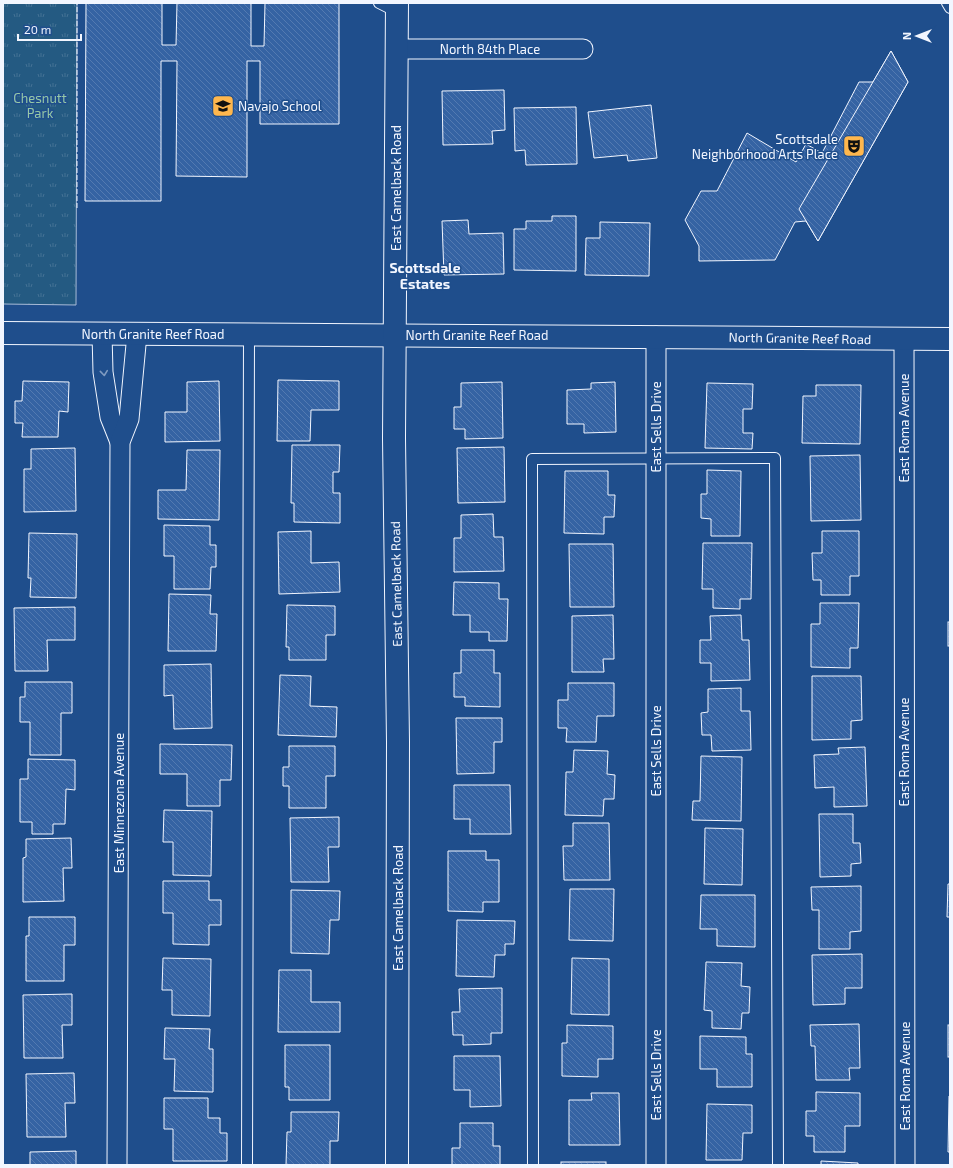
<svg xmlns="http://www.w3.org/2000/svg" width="953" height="1168" font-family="'Exo 2',sans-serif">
  <defs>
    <pattern id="grass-tufts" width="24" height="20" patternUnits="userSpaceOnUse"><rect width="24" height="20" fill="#245a82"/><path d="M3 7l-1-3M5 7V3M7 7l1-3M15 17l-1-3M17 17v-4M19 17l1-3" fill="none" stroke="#447295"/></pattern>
    <pattern id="building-back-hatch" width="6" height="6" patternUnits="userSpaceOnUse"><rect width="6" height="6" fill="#3563a3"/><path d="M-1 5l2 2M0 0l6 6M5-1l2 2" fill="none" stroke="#537ab1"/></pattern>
  </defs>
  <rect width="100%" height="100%" fill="#1f4e8c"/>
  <polygon fill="url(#grass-tufts)" stroke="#a8bbd7" points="3,3 77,3 76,305 3,304"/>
  <g fill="url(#building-back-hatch)" stroke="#f2f6ff">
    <polygon points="86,3 162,3 162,45 176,45 177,3 251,3 251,46 264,46 265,3 339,3 339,124 260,124 260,61 247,61 247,177 176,176 177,61 161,61 161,201 85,201"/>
    <polygon points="891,51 908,82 818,241 806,221 795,222 775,260 699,261 699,246 685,220 701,191 717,191 747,133 796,162 806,144 822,153 859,82 873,82"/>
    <polygon points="891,51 908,82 818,241 799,209"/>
    <polygon points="504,90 505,130 492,131 493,144 443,145 442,91"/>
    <polygon points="651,105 657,158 628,161 627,155 594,158 588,112"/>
    <polygon points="576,107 577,164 526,165 525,150 515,151 514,108"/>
    <polygon points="552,216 576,216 576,271 514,270 514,229 526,229 526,221 552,221"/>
    <polygon points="468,220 469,234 503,233 504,274 444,275 442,221"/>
    <polygon points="600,222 650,223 649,276 585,275 586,238 600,238"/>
    <polygon points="278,380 339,381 339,410 311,410 310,441 277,441"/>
    <polygon points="23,381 69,382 68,412 59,411 58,437 22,437 23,423 15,423 15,401 22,401"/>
    <polygon points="219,381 220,441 165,442 165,412 187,412 187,382"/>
    <polygon points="502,382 503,438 465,439 465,429 454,429 454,407 461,407 461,383"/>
    <polygon points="615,382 616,432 584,433 584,424 567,424 567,390 591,389 591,383"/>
    <polygon points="707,383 753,384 752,409 743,409 743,433 753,433 752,449 705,448"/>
    <polygon points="816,385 861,385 860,444 802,443 803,396 816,396"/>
    <polygon points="292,445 340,445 339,472 333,472 333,493 340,493 340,523 294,522 294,503 291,503"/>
    <polygon points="504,447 505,502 458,503 457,448"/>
    <polygon points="75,448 76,511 24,512 24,469 31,469 31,449"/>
    <polygon points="187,450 220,450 219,520 158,519 158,490 186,490"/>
    <polygon points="860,455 861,520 811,521 810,456"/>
    <polygon points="707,470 741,471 740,536 711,536 711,519 701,518 701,494 707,494"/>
    <polygon points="565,471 608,471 608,495 615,495 614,517 604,517 604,534 564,533"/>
    <polygon points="493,514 494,537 503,537 504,571 454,572 454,538 461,538 461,515"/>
    <polygon points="164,525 210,526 210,545 216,545 216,567 211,567 210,589 174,589 174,556 164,556"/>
    <polygon points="311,531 311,563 339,562 340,592 279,594 278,532"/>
    <polygon points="822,531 859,531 859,576 850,576 850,595 821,595 821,580 813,580 812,553 822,553"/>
    <polygon points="29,533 77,534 76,598 30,597 31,578 28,578"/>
    <polygon points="703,543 752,543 751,599 740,599 740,609 713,608 713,589 702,589"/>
    <polygon points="569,544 613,544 614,607 570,607"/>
    <polygon points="454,582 499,583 499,599 508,599 507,641 489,641 489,632 470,632 470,615 453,615"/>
    <polygon points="169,594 211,595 210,614 217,614 216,651 168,651"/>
    <polygon points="820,603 859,603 858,648 850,648 850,668 811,667 811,624 820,624"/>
    <polygon points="287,605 335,606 335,635 326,635 326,660 289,660 289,647 286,647"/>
    <polygon points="75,607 75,640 47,640 48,671 15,671 14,608"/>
    <polygon points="613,615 614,659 603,659 604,672 572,672 572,616"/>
    <polygon points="741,615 742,640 749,640 750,680 711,681 711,663 700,663 700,640 711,640 710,616"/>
    <rect x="948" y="622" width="2" height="24"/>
    <polygon points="461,650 494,650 494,673 500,673 500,707 465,706 465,697 454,697 454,673 461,673"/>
    <polygon points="211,664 212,728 174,729 173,695 164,696 164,665"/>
    <polygon points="280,675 311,676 310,706 337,707 336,737 278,735"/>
    <polygon points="812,676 861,676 862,720 851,721 851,739 812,740"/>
    <polygon points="25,682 72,682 72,713 61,713 61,755 30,755 30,722 20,722 20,697 25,697"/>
    <polygon points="568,683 614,683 614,716 597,716 596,742 566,742 567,728 558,728 558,700 568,700"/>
    <polygon points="741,688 741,711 750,711 751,750 712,751 711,735 702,735 701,713 708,712 708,689"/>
    <polygon points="456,718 502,718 502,742 494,742 494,773 457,774"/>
    <polygon points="160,744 232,745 231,780 220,780 220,806 187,806 187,774 160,774"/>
    <polygon points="289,746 335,746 335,776 326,776 326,808 289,808 289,786 283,786 283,767 289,767"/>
    <polygon points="865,747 867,806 834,807 834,787 815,788 814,755 839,754 838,748"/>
    <polygon points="574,750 608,751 607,774 615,775 614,799 604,799 603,816 565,815 566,772 573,772"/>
    <polygon points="701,756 742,757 741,821 692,820 693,801 700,801"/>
    <polygon points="28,759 75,760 75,790 66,789 65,824 53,824 53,834 32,834 32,822 20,822 20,779 28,779"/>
    <polygon points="454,785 510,785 511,834 470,834 470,819 454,819"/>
    <polygon points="164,810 212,811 211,876 173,875 173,842 163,842"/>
    <polygon points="819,814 853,814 853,843 860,843 861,863 851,864 851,876 820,877"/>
    <polygon points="339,817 339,847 328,847 329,882 291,882 290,818"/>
    <polygon points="573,823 609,823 610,880 564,880 563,846 573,846"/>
    <polygon points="705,828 743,829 742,885 704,884"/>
    <polygon points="71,838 72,868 63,868 64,901 23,902 23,858 26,857 26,839"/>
    <polygon points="448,851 486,851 486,860 499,860 499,902 483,902 483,912 448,911"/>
    <polygon points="163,881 209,881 209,900 221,900 221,925 209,925 209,945 173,944 173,913 163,913"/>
    <polygon points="948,884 950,884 950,917 947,917"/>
    <polygon points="861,886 861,931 850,932 850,949 819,949 819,910 812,910 811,887"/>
    <polygon points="570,889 614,889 613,941 569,940"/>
    <polygon points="291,890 340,891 339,920 330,920 329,954 291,953"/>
    <polygon points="701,895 755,895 755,947 717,946 717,929 700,929"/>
    <polygon points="29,917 75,917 75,945 64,945 64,981 26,981 26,936 29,936"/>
    <polygon points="457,920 515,921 514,944 505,944 505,955 495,955 494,977 456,976"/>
    <polygon points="862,954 862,988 845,988 845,1004 813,1005 812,955"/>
    <polygon points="163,958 211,959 210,1016 172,1015 172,990 162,990"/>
    <polygon points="572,958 609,959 609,1015 571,1014"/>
    <polygon points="706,962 742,963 741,986 750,987 749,1013 742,1013 741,1029 712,1028 712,1011 704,1010"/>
    <polygon points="279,970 311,970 311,1002 340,1002 340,1032 278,1032"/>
    <polygon points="502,988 502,1033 491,1033 491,1044 463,1045 463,1035 453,1035 452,1012 460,1012 459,989"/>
    <polygon points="72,994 72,1025 62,1025 63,1058 24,1058 23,995"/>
    <polygon points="859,1024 860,1068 849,1068 850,1080 816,1080 815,1046 811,1046 810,1025"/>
    <polygon points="567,1025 613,1026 613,1059 598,1059 598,1077 562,1076 562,1043 567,1043"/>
    <rect x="948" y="1025" width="2" height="32"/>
    <polygon points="165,1028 210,1029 209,1049 213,1049 213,1092 174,1091 175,1059 164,1059"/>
    <polygon points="700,1036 746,1037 746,1054 752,1054 752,1087 717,1087 717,1069 700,1069"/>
    <polygon points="285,1045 330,1045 330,1100 289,1100 289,1087 285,1087"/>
    <polygon points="454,1056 500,1056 501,1106 470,1107 470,1090 454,1090"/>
    <polygon points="74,1073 75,1103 65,1103 66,1137 27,1137 26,1074"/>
    <polygon points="816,1092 860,1093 860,1126 845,1126 845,1152 814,1152 814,1136 806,1136 806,1111 816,1111"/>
    <polygon points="591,1093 619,1093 620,1145 569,1145 569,1100 592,1100"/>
    <polygon points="949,1096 950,1096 950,1152 948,1152"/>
    <polygon points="164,1098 208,1098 208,1118 220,1118 220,1133 227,1133 227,1161 173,1161 173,1129 164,1129"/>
    <polygon points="707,1104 752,1105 752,1133 743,1133 742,1160 706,1160"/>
    <polygon points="291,1112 339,1112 338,1141 330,1141 330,1165 286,1165 287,1132 291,1132"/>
    <polygon points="460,1123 493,1123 493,1146 500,1146 500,1165 452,1165 452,1148 460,1148"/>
    <polygon points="76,1151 76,1165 30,1165 30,1152"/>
    <polygon points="821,1161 858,1163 858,1165 821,1165"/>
    <rect x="561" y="1162" width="45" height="3"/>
  </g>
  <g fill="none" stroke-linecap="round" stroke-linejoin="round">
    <g stroke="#f2f6ff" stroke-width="12">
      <g id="service">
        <polyline points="379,3 397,12"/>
        <polyline points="947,3 950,8"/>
        <polyline points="247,1165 249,334"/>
        <polyline points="533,1165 532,459 775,458 778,1165"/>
      </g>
    </g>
    <g stroke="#f2f6ff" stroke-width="21">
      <g id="minor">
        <polyline points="396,49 583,49"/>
        <polyline points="102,334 103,372 110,417 120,442"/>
        <polyline points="904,339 905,1165"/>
        <polyline points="117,1165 120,442 129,419 137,334"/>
        <polyline points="656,1165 656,336"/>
      </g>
    </g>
    <g stroke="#f2f6ff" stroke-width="24">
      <polyline id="tertiary" points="3,333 950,339"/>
    </g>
    <g stroke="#f2f6ff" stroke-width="24">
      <polyline id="secondary" points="397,3 394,438 398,742 397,1165"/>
    </g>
    <use href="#service" stroke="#1f4e8c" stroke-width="10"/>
    <use href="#minor" stroke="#1f4e8c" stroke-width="19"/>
    <use href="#tertiary" stroke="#1f4e8c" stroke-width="22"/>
    <use href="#secondary" stroke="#1f4e8c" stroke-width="22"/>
    <polyline stroke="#f2f6ff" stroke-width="1" stroke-dasharray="5 2" stroke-linecap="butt" points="77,208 77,3"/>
  </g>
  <defs><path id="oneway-chevron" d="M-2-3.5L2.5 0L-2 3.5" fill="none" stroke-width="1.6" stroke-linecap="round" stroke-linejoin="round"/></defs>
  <use stroke="#7e9ac0" href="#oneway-chevron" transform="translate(104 373) rotate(84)"/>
  <defs>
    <g id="school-square" transform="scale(1.15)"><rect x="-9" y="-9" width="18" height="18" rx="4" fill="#ffb74d" stroke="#1f4e8c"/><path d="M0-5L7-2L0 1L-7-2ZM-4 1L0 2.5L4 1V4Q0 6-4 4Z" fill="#111"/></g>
    <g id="theatre-square" transform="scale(1.15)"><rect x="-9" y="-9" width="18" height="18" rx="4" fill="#ffb74d" stroke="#1f4e8c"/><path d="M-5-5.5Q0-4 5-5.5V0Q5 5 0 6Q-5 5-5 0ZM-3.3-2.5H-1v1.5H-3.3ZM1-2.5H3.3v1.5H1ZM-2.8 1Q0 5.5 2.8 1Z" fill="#111"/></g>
  </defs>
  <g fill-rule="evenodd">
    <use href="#school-square" x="223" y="106"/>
    <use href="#theatre-square" x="854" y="146"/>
  </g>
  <g text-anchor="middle" stroke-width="3" stroke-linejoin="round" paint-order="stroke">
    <g font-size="13" fill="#f2f6ff" stroke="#1f4e8c">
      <text x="490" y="54">North 84th Place</text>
      <text transform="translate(396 188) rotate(-90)" y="5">East Camelback Road</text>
      <text x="153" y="339">North Granite Reef Road</text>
      <text x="477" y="340">North Granite Reef Road</text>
      <text transform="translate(800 338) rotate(1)" y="5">North Granite Reef Road</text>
      <text transform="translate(656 427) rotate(-90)" y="5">East Sells Drive</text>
      <text transform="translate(904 428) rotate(-90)" y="5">East Roma Avenue</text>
      <text transform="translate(396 584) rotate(-91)" y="5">East Camelback Road</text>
      <text transform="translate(656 751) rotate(-90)" y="5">East Sells Drive</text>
      <text transform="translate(904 752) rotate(-90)" y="5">East Roma Avenue</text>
      <text transform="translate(119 803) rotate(-90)" y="5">East Minnezona Avenue</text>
      <text transform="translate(398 908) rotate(-90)" y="5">East Camelback Road</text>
      <text transform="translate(656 1075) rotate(-90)" y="5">East Sells Drive</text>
      <text transform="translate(905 1076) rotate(-90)" y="5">East Roma Avenue</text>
    </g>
    <g font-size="13" fill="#97c8a6" stroke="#1f4e8c">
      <text x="40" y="103">Chesnutt<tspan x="40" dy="15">Park</tspan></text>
    </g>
    <g font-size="13" fill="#f2f6ff" stroke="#1f4e8c" text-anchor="start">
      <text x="238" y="111">Navajo School</text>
      <text x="838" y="144" text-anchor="end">Scottsdale<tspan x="838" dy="15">Neighborhood Arts Place</tspan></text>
    </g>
    <g font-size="14" font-weight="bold" fill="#f2f6ff" stroke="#1f4e8c">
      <text x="425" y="273">Scottsdale<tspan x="425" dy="16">Estates</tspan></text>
    </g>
  </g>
  <rect width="953" height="1168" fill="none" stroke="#f2f6ff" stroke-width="8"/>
  <g transform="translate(917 36) rotate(270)" stroke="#1f4e8c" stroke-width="3" paint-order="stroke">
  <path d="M0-3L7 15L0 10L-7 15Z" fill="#f2f6ff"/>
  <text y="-6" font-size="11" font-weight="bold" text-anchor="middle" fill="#f2f6ff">N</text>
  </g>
  <path d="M18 34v6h63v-6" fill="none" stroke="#f2f6ff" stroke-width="2"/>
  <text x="24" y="34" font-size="12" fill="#f2f6ff" stroke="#1f4e8c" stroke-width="3" paint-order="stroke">20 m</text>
</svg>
